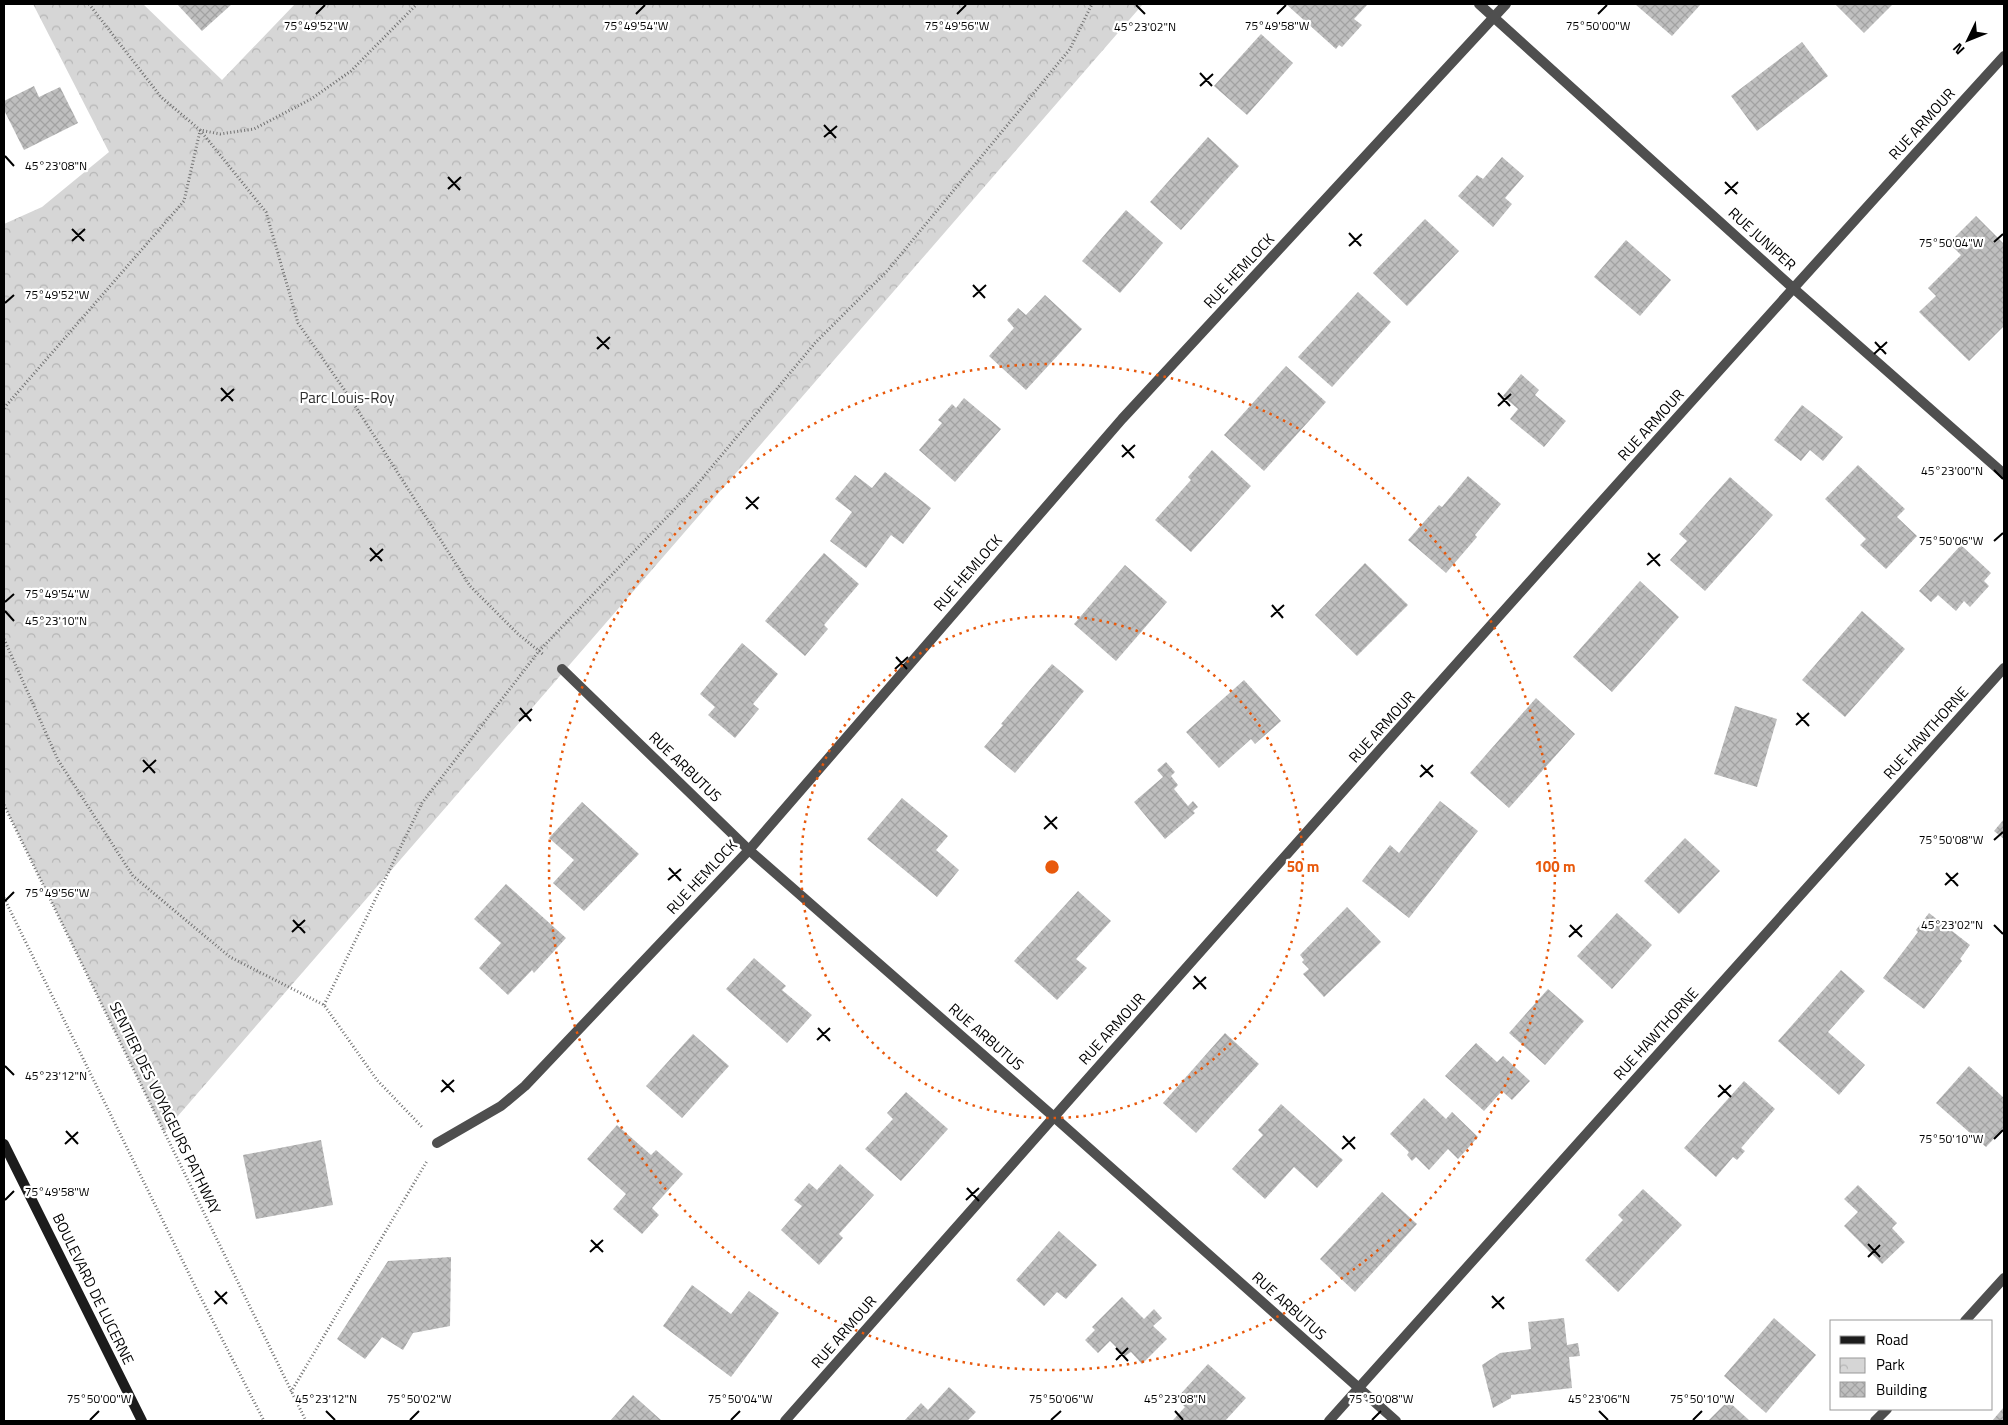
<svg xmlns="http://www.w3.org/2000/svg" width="2008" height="1425" font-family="'Titillium Web',sans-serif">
  <defs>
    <pattern id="park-crowns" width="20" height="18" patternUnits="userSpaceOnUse" patternTransform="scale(1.25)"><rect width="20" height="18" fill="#d6d6d6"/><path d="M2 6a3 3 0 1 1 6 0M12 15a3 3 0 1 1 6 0" fill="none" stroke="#b6b6b6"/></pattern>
    <pattern id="building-cross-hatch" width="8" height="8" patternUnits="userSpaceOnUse" patternTransform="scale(1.25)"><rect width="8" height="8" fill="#bfbfbf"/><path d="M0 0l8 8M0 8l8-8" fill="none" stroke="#a2a2a2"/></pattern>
  </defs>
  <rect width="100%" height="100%" fill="#fff"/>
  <polygon fill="url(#park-crowns)" points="33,4 143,4 222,80 295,4 1143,4 164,1132 4,805 4,224 42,207 109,152"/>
  <g fill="url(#building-cross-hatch)">
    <polygon points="177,4 232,4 202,31"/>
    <polygon points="1286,4 1368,4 1354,19 1362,25 1342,47 1339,45 1336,49"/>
    <polygon points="1635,4 1701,4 1672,36"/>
    <polygon points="1835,4 1893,4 1864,33"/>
    <polygon points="1261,34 1293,63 1247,115 1214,86"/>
    <polygon points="1802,42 1828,76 1757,131 1731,96"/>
    <polygon points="34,86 39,97 60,87 78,123 24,150 4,110 4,101"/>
    <polygon points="1208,137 1239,166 1181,230 1150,202"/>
    <polygon points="1502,157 1524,176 1505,198 1512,204 1493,227 1458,196 1477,175 1483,179"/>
    <polygon points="1126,210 1163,243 1120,293 1082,261"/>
    <polygon points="1976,216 2004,244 2004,326 1969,361 1919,312 1936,296 1928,288 1961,255 1949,243"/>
    <polygon points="1425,219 1459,251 1407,306 1373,273"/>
    <polygon points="1626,240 1671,280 1640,316 1594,277"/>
    <polygon points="1358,292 1391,322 1332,387 1298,357"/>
    <polygon points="1045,295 1082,329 1026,390 989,356 1014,328 1007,320 1018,308 1026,315"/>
    <polygon points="1286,366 1326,402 1264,471 1224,435"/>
    <polygon points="1521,374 1539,390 1535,395 1566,421 1544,447 1510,419 1518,409 1503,396"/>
    <polygon points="964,398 1001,429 955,482 919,450 942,423 938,420 952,404 956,408"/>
    <polygon points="1802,405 1843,437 1823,461 1810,450 1801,461 1774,440"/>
    <polygon points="1212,450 1251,486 1191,552 1155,520 1191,480 1188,477"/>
    <polygon points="1858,465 1905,509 1897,517 1917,536 1886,569 1860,545 1866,539 1825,499"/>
    <polygon points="885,472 931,508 903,544 891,535 866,568 830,541 852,512 835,499 855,475 872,488"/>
    <polygon points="1468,476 1501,504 1475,535 1477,537 1446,573 1408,540 1439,505 1442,507"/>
    <polygon points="1730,477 1773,515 1705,591 1670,560 1687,541 1679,534"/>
    <polygon points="1961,545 1991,573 1984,581 1989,586 1970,607 1964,601 1956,611 1938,595 1931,602 1919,591"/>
    <polygon points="824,553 859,584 824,625 828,629 805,656 765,621"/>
    <polygon points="1365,563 1408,605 1357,656 1315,615"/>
    <polygon points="1125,565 1167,602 1116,661 1074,624"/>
    <polygon points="1640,581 1679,617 1612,692 1573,657"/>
    <polygon points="1862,611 1905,649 1845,717 1802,680"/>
    <polygon points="742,643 778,674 753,704 759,709 735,738 708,715 715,707 700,694"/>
    <polygon points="1052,664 1084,691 1015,773 984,747 1003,725 1001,724"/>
    <polygon points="1244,680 1281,721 1255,744 1251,739 1219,768 1186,732"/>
    <polygon points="1536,698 1575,734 1509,808 1470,773"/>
    <polygon points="1735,706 1777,719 1757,787 1714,774"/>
    <polygon points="1166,762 1175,772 1171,776 1178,785 1174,789 1188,806 1193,801 1198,807 1193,811 1195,813 1165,839 1134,802 1163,777 1157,770"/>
    <polygon points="902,798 948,836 936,850 959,870 937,897 867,839"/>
    <polygon points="1440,801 1478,831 1409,918 1362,881 1390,845 1399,853"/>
    <polygon points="582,802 639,854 584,911 553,883 574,860 549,838"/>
    <polygon points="2004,819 2004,839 1994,831"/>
    <polygon points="1685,838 1720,871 1679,914 1644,881"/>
    <polygon points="506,884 566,938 534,973 532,970 508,995 479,968 501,943 474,919"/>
    <polygon points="1078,891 1111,921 1076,959 1087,968 1057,1000 1014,961"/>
    <polygon points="1347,907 1381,942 1324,997 1303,974 1309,969 1302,962 1304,960 1300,955"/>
    <polygon points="1617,913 1652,945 1612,989 1577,956"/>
    <polygon points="1929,913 1970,945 1960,959 1962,961 1924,1009 1883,978 1918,932 1916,930"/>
    <polygon points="754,958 786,986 782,990 812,1015 787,1043 726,989"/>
    <polygon points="1841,970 1865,991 1828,1032 1865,1065 1839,1095 1778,1041"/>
    <polygon points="1548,989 1584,1021 1545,1065 1509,1033"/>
    <polygon points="1225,1033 1259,1064 1196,1133 1163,1103"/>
    <polygon points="693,1034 729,1066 682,1118 646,1086"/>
    <polygon points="1476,1043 1497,1062 1503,1056 1530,1081 1512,1100 1502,1091 1484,1111 1445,1076"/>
    <polygon points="1969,1066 2004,1098 2004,1128 1986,1147 1936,1103"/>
    <polygon points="1744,1081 1775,1109 1741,1148 1745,1151 1737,1160 1733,1157 1716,1177 1684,1148"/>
    <polygon points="906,1092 948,1129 901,1181 865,1149 893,1119 887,1113"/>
    <polygon points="1424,1098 1446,1119 1452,1112 1478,1137 1458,1159 1448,1149 1429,1170 1416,1157 1412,1161 1407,1155 1409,1152 1390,1134"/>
    <polygon points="1281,1104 1343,1160 1317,1188 1294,1167 1265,1199 1232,1169 1263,1135 1258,1130"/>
    <polygon points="617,1125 651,1155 656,1150 683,1174 652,1208 659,1215 642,1234 613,1209 626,1194 587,1159"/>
    <polygon points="321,1140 333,1205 256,1219 243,1155"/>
    <polygon points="840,1164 874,1195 839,1234 843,1238 819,1265 781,1230 802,1206 794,1200 809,1183 817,1190"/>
    <polygon points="1858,1185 1897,1223 1892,1228 1905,1242 1882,1264 1844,1226 1858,1212 1844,1199"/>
    <polygon points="1643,1189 1682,1225 1618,1292 1585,1260 1623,1220 1618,1215"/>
    <polygon points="1382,1192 1417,1224 1355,1292 1320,1259"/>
    <polygon points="1059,1231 1097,1265 1066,1299 1057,1292 1044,1306 1016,1280"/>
    <polygon points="451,1257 450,1326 413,1333 403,1350 382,1337 365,1359 337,1339 388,1261"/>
    <polygon points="692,1285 731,1314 749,1291 779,1313 731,1377 663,1326"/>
    <polygon points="1122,1297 1144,1319 1154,1309 1162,1318 1153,1326 1167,1339 1142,1364 1131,1352 1125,1356 1110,1341 1098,1353 1085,1340 1095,1330 1092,1327"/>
    <polygon points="1564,1318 1567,1345 1578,1343 1580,1356 1569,1357 1572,1388 1511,1395 1511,1398 1493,1408 1482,1365 1500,1353 1531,1349 1528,1322"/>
    <polygon points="1774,1318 1816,1355 1766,1413 1724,1376"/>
    <polygon points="1208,1364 1246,1398 1225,1421 1174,1421 1173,1420 1185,1407 1176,1399"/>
    <polygon points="949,1387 976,1412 967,1421 904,1421 921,1403 928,1410"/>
    <polygon points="633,1395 662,1421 610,1421"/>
    <polygon points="1728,1401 1750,1421 1708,1421"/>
    <polygon points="2004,1407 2004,1421 1992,1421"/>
  </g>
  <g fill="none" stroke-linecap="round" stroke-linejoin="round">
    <g stroke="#717171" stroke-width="3" stroke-dasharray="1 2.5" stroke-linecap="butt">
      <polyline points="89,4 161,97 200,130 220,134 254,129 311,99 351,71 417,4"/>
      <polyline points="200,130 266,212 298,323 350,398 470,586 518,634 544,655"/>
      <polyline points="4,408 184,201 200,131"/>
      <polyline points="4,639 58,760 133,876 230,957 324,1005 377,1080 422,1127"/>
      <polyline points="4,805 306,1421"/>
      <polyline points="4,898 196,1288 264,1421"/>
      <polyline points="324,1005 422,803 539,651 690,493 815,343 888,270 1070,49 1092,4"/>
      <polyline points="291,1392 427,1161"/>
    </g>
    <g stroke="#4f4f4f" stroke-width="10">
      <polyline points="1479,4 1793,288 2004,474"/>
      <polyline points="562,669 749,850 1054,1117 1396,1421"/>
      <polyline points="437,1143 501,1106 525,1086 749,850 1122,419 1506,4"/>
      <polyline points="1965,1321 2004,1278"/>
      <path d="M 785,1421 C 1189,964 1593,507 2004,56"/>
      <polyline points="1329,1421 2004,668"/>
      <polyline points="1875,1421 1887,1409"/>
    </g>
    <polyline stroke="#1c1c1c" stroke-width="10" points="4,1144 142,1421"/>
  </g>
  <path fill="none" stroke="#000" stroke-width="2" d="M 1136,5 L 1145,14M 316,14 L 325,5M 636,14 L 645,5M 957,14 L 966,5M 1277,14 L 1286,5M 1598,14 L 1607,5M 1200,73 L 1212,86M 1200,86 L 1213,74M 824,125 L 836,138M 824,137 L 837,126M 5,156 L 14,166M 448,177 L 460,190M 1725,182 L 1737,194M 448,189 L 461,177M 1725,194 L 1738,182M 72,229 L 84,241M 1349,233 L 1361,246M 72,241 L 85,229M 1994,242 L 2003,234M 1349,246 L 1362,234M 973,285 L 985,298M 973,297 L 986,285M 5,303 L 14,295M 597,337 L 609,349M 1875,342 L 1886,354M 597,349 L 610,337M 1874,354 L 1887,342M 221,388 L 233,401M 1498,393 L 1510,406M 221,401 L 234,389M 1498,406 L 1511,394M 1122,445 L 1134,458M 1122,457 L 1135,445M 1994,470 L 2003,479M 746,497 L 758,509M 746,509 L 759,497M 1994,541 L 2003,533M 370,548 L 382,561M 1648,553 L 1660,566M 370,561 L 383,549M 1647,565 L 1660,554M 5,602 L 14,594M 1272,605 L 1283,618M 5,611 L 14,621M 1271,617 L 1284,605M 896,657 L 907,669M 895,669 L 908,657M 520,708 L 531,721M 1797,713 L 1809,726M 519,721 L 532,709M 1796,725 L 1809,713M 143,760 L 155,773M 1421,765 L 1433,777M 143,772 L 156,760M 1420,777 L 1433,765M 1045,816 L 1057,829M 1044,829 L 1057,817M 1994,840 L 2003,832M 669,868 L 681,881M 1946,873 L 1958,886M 668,880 L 681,869M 1945,885 L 1958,873M 5,901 L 14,892M 293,920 L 305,933M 1570,925 L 1582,937M 1994,925 L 2003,934M 292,932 L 305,920M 1569,937 L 1582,925M 1194,976 L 1206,989M 1193,989 L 1206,977M 818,1028 L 830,1041M 817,1040 L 830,1028M 5,1066 L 14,1075M 442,1080 L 454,1092M 1719,1085 L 1731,1097M 441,1092 L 454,1080M 1718,1097 L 1731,1085M 66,1131 L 78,1144M 1343,1136 L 1355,1149M 1994,1139 L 2003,1130M 65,1144 L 78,1132M 1342,1149 L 1355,1137M 967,1188 L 979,1201M 5,1200 L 14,1191M 966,1200 L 979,1188M 591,1240 L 603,1252M 1868,1244 L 1880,1257M 590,1252 L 603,1240M 1868,1257 L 1880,1245M 215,1291 L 227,1304M 1492,1296 L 1504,1309M 214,1304 L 227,1292M 1492,1308 L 1504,1297M 1116,1348 L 1128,1361M 1116,1360 L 1128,1348M 326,1411 L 335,1420M 1175,1411 L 1183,1420M 1599,1411 L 1608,1420M 90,1420 L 99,1411M 410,1420 L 419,1411M 731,1420 L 740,1411M 1051,1420 L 1061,1411M 1372,1420 L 1381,1411M 1693,1420 L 1702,1411"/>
  <g fill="none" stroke="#e8590c" stroke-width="2.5" stroke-dasharray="2.5 5">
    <circle cx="1052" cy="867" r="251"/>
    <circle cx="1052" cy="867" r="503"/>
  </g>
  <g text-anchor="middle" stroke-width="4.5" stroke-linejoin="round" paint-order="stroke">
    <g font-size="15" fill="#000" stroke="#fff">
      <text transform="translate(1922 124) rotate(-48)" y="5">RUE ARMOUR</text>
      <text transform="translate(1762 239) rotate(42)" y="5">RUE JUNIPER</text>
      <text transform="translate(1239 271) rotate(-47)" y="5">RUE HEMLOCK</text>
      <text transform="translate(1651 425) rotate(-48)" y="5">RUE ARMOUR</text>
      <text transform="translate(968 573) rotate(-49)" y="5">RUE HEMLOCK</text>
      <text transform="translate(1382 727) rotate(-48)" y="5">RUE ARMOUR</text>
      <text transform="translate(1926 733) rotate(-48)" y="5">RUE HAWTHORNE</text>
      <text transform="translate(685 767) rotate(44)" y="5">RUE ARBUTUS</text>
      <text transform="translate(702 877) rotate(-47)" y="5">RUE HEMLOCK</text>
      <text transform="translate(1112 1029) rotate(-48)" y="5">RUE ARMOUR</text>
      <text transform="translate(1656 1034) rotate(-48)" y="5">RUE HAWTHORNE</text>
      <text transform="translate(986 1037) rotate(41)" y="5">RUE ARBUTUS</text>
      <text transform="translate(165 1108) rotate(64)" y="5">SENTIER DES VOYAGEURS PATHWAY</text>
      <text transform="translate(93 1289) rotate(64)" y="5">BOULEVARD DE LUCERNE</text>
      <text transform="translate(1289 1306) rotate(42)" y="5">RUE ARBUTUS</text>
      <text transform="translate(844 1332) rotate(-49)" y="5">RUE ARMOUR</text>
    </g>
    <g font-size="15" fill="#2d2d2d" stroke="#fff">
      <text x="347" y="403">Parc Louis-Roy</text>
    </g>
  </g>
  <g font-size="12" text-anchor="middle" fill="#000" stroke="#fff" stroke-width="4.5" stroke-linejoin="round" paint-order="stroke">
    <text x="316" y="30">75°49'52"W</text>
    <text x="636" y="30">75°49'54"W</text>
    <text x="957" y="30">75°49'56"W</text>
    <text x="1277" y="30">75°49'58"W</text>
    <text x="1598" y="30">75°50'00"W</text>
    <text x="1145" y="31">45°23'02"N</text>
    <text x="56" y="170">45°23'08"N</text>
    <text x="1951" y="247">75°50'04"W</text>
    <text x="57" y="299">75°49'52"W</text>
    <text x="1952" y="475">45°23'00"N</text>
    <text x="1951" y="545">75°50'06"W</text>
    <text x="57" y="598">75°49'54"W</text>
    <text x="56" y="625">45°23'10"N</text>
    <text x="1951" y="844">75°50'08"W</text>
    <text x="57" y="897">75°49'56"W</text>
    <text x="1952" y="929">45°23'02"N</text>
    <text x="56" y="1080">45°23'12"N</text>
    <text x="1951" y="1143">75°50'10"W</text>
    <text x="57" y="1196">75°49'58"W</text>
    <text x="326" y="1403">45°23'12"N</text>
    <text x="1175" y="1403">45°23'08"N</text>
    <text x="1599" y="1403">45°23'06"N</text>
    <text x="99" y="1403">75°50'00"W</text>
    <text x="419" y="1403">75°50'02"W</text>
    <text x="740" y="1403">75°50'04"W</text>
    <text x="1061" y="1403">75°50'06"W</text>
    <text x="1381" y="1403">75°50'08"W</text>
    <text x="1702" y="1403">75°50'10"W</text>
  </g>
  <circle cx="1052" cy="867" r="8" fill="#e8590c" stroke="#fff" stroke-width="2.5"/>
  <g font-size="15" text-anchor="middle" font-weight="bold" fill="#e8590c" stroke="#fff" stroke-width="4.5" stroke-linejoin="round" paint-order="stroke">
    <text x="1303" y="872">50 m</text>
    <text x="1555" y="872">100 m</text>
  </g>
  <rect width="2008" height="1425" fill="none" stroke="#000000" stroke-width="10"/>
  <rect x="1830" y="1320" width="162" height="90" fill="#ffffff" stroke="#999999"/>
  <rect x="1840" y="1336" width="25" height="8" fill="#1c1c1c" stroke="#999999"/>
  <text x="1876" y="1345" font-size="15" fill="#000000">Road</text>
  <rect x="1840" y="1358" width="25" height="15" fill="url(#park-crowns)" stroke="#999999"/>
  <text x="1876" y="1370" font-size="15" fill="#000000">Park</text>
  <rect x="1840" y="1382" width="25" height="15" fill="url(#building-cross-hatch)" stroke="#999999"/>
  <text x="1876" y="1395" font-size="15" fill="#000000">Building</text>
  <g transform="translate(1968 40) rotate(227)" stroke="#ffffff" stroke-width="4" paint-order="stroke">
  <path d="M0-4L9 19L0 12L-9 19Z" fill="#000000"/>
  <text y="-8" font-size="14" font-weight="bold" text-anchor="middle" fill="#000000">N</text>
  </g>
</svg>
